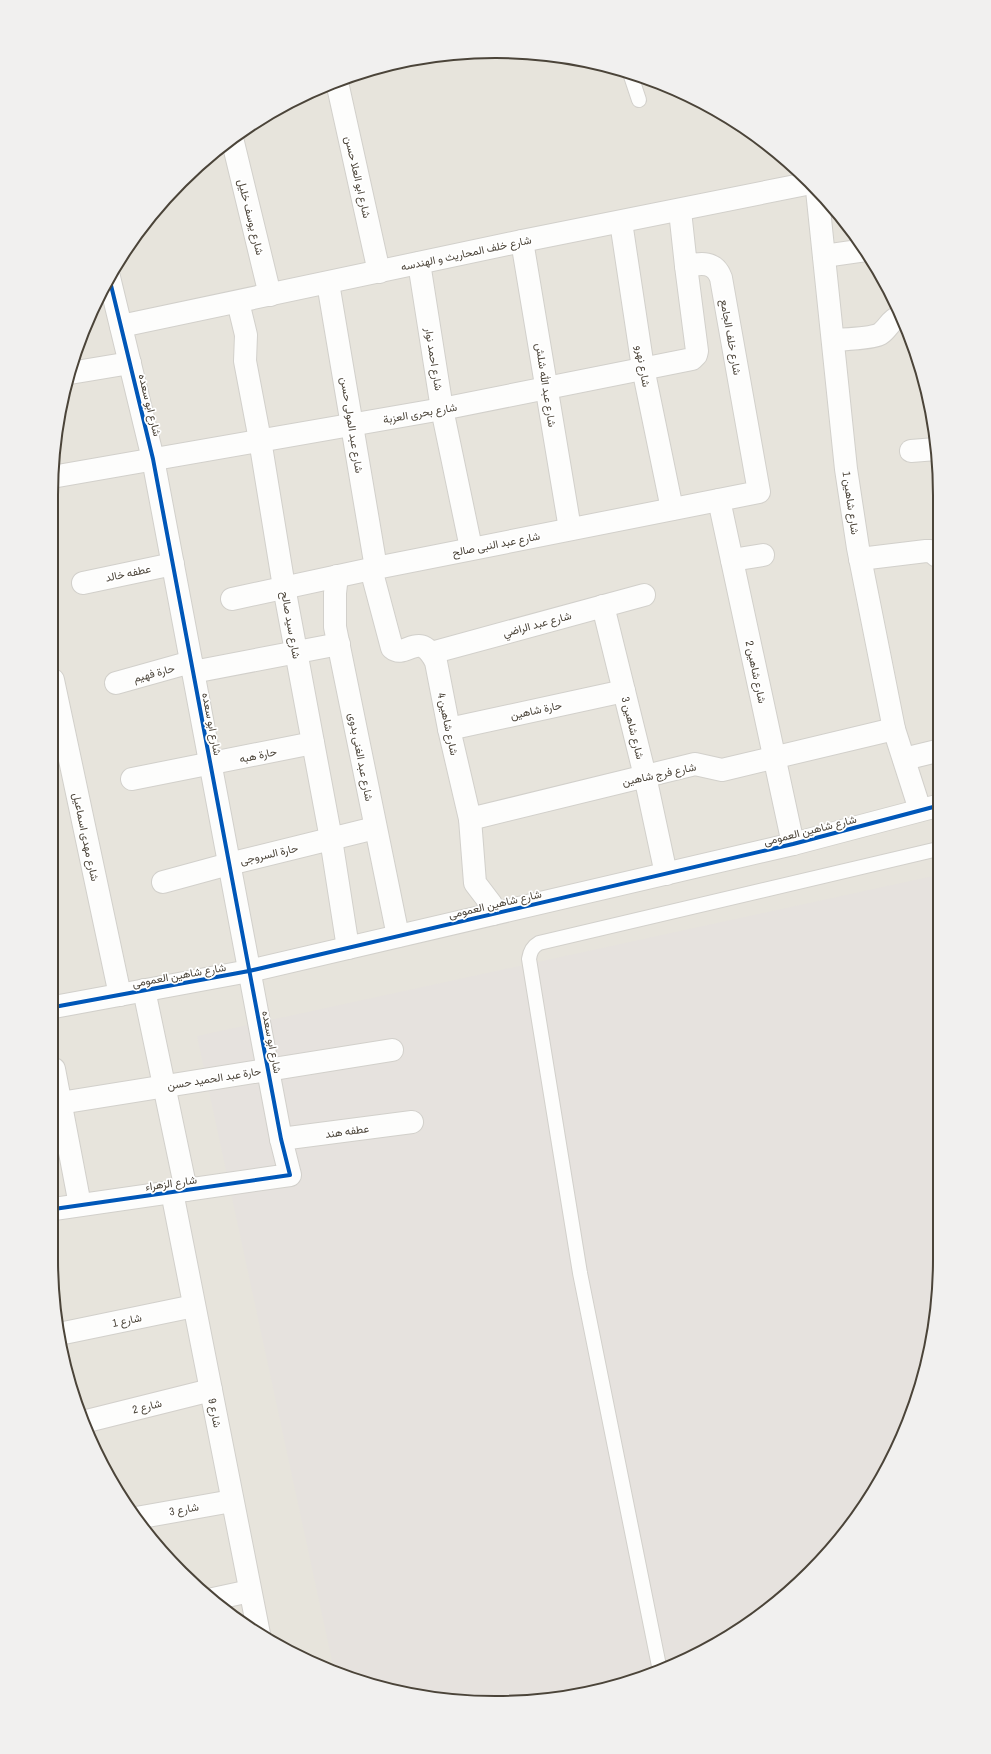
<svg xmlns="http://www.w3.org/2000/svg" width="991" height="1754" font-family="'Archivo Narrow',Vazirmatn,sans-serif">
  <rect width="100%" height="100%" fill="#f4f2ee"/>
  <polygon fill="#e7e4dc" points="467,52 554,55 639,75 718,111 810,181 865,249 916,352 936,438 939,1287 916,1401 880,1481 830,1551 788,1593 718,1643 582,1694 524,1702 438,1699 380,1688 299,1657 248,1628 181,1573 143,1529 97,1455 75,1401 55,1317 52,467 75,353 111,273 161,202 225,143 299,97 381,66"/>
  <polygon fill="#e6e2de" points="938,875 939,1287 916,1401 880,1481 830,1551 788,1593 718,1643 665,1669 582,1694 524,1702 438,1699 380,1688 334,1670 197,1036"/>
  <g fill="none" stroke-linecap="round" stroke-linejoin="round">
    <g stroke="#d2d0cb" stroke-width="16">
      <g id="lane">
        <polyline points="630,73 639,100"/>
        <path d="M 660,1671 L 580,1273 L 529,959 C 530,952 532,947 539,943 L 938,849"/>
      </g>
    </g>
    <g stroke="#d2d0cb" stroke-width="24">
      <g id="street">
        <polyline points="337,82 379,272"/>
        <polyline points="232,138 270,295"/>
        <polyline points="817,190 846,469 858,548 894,729 920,810"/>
        <polyline points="621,222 643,368 672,509"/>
        <polyline points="522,241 570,529"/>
        <polyline points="824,256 866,250"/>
        <polyline points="419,263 442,409 471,548"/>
        <polyline points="328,283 376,568"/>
        <polyline points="238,302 246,335 245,361 260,440 284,587 331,839 348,948"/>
        <polyline points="121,326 522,241 811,183"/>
        <path d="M 833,340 C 845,339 870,339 880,334 C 888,329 890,320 899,317"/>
        <polyline points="70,373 130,363"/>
        <polyline points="911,451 936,449"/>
        <polyline points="52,477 442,409 692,359 696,355 697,351 686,266"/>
        <polyline points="719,500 793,844"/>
        <polyline points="860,559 926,551 931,551 937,556"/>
        <polyline points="732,560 763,555"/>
        <path d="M 371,569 L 392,648 C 406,660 419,628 436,662 L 449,729 L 470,819 L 475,883 L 491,904 L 493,914"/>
        <polyline points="337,576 335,593 335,627 398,936"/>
        <polyline points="83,583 173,564"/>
        <path d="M 232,599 L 371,569 L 759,492 L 721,278 C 715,261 701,263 686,266 L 680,211"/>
        <polyline points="603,606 645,776 666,874"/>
        <polyline points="431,653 644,595"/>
        <polyline points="193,672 339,644"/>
        <polyline points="53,680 120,995"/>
        <polyline points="116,683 191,662"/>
        <polyline points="449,729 624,691"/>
        <polyline points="904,759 937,751"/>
        <polyline points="132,779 313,743"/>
        <polyline points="470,819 695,764 722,770 894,729"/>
        <polyline points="163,882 229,864 375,828"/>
        <polyline points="144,990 186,1190"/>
        <polyline points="54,1007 249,971 793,844 937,806"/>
        <polyline points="54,1069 80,1205"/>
        <polyline points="60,1103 392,1050"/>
        <polyline points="281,1139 412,1122"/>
        <polyline points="172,1192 259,1634"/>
        <polyline points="54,1209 290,1175 281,1139 153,459 109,277"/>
        <polyline points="59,1334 194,1306"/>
        <polyline points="83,1422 211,1390"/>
        <polyline points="136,1518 232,1501"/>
        <polyline points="213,1599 250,1591"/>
      </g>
    </g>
    <use href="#lane" stroke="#fdfdfc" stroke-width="14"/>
    <use href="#street" stroke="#fdfdfc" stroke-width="22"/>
    <g stroke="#fff" stroke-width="6">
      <g id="cycleway">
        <polyline points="54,1007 249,971 793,844 937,806"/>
        <polyline points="54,1209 290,1175 281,1139 153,459 109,277"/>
      </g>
    </g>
    <use href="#cycleway" stroke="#0057b8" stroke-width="4"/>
  </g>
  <g text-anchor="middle" stroke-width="3.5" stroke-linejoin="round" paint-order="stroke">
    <g font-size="11" fill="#4b4439" stroke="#fff">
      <text transform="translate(358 177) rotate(77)" y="4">شارع ابو العلا حسن</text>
      <text transform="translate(251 217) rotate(76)" y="4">شارع يوسف خليل</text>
      <text transform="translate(466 253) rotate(-12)" y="4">شارع خلف المحاريث و الهندسه</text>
      <text transform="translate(731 337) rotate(80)" y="4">شارع خلف الجامع</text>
      <text transform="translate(434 359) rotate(81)" y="4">شارع احمد نوار</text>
      <text transform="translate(643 366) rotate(80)" y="4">شارع نهرو</text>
      <text transform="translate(546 385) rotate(81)" y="4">شارع عبد الله شلش</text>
      <text transform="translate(150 405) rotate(76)" y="4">شارع ابو سعده</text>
      <text transform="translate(420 413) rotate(-10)" y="4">شارع بحرى العزبة</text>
      <text transform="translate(352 425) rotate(81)" y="4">شارع عبد المولى حسن</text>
      <text transform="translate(851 503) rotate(82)" y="4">شارع شاهين 1</text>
      <text transform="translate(496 544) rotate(-11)" y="4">شارع عبد النبى صالح</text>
      <text transform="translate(128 573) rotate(-12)" y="4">عطفه خالد</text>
      <text transform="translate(537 624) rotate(-15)" y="4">شارع عبد الراضي</text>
      <text transform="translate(291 625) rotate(80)" y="4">شارع سيد صالح</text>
      <text transform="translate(756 672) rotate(78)" y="4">شارع شاهين 2</text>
      <text transform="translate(154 673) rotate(-15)" y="4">حارة فهيم</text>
      <text transform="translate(536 710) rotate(-12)" y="4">حارة شاهين</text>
      <text transform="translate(212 724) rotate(79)" y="4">شارع ابو سعده</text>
      <text transform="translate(448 724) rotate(78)" y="4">شارع شاهين 4</text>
      <text transform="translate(633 728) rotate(76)" y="4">شارع شاهين 3</text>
      <text transform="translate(258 755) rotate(-12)" y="4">حارة هبه</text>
      <text transform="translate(361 757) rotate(79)" y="4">شارع عبد الغنى بدوى</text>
      <text transform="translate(659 774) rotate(-12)" y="4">شارع فرج شاهين</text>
      <text transform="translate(810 830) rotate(-14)" y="4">شارع شاهين العمومى</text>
      <text transform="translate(86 837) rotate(78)" y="4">شارع مهدى اسماعيل</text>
      <text transform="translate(269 854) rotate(-13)" y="4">حارة السروجى</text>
      <text transform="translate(495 904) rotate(-13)" y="4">شارع شاهين العمومى</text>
      <text transform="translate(179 975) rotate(-10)" y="4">شارع شاهين العمومى</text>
      <text transform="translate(272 1042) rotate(79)" y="4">شارع ابو سعده</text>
      <text transform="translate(214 1078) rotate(-9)" y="4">حارة عبد الحميد حسن</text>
      <text transform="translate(347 1131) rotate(-8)" y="4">عطفه هند</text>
      <text transform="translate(171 1183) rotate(-8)" y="4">شارع الزهراء</text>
      <text transform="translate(127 1320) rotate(-12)" y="4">شارع 1</text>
      <text transform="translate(147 1406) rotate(-14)" y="4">شارع 2</text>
      <text transform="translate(215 1413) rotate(79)" y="4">شارع 9</text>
      <text transform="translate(184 1509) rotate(-10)" y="4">شارع 3</text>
    </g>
  </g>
  <path d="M0 0H991V1754H0ZM495 58H496A437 437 0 0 1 933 495V1259A437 437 0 0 1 496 1696H495A437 437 0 0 1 58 1259V495A437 437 0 0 1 495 58Z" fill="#f1f0ef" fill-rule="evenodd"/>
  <path fill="none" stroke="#4b4439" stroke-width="2" d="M495 58H496A437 437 0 0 1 933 495V1259A437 437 0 0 1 496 1696H495A437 437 0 0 1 58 1259V495A437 437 0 0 1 495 58Z"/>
</svg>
